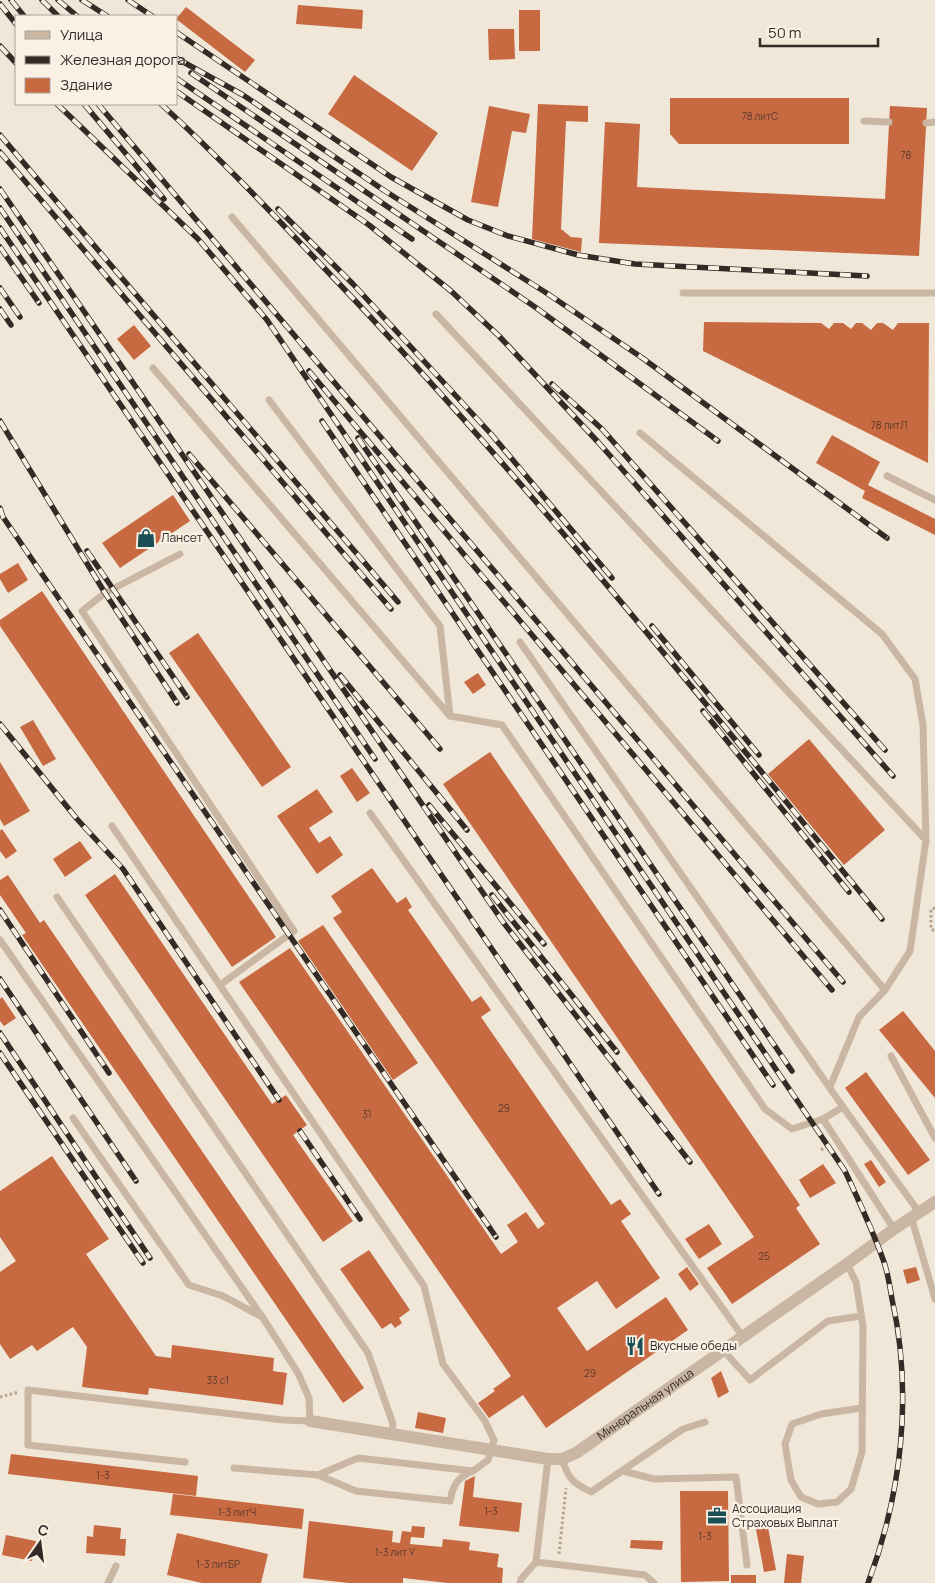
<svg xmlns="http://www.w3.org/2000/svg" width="935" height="1583" font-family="Manrope,sans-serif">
  <rect width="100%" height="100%" fill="#f1e7d8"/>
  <g fill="#c76941">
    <polygon points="298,5 363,10 362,29 296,24"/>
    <polygon points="186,7 255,60 245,72 176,19"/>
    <rect x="519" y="10" width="21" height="41"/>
    <polygon points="488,29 514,29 515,59 489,60"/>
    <polygon points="354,75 438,133 412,171 328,114"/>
    <polygon points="670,98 849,98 849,144 679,144 670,134"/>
    <polygon points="538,104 588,106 588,122 566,121 561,229 571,237 582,238 581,252 532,239"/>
    <polygon points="489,106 530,114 526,133 512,131 498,207 471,202"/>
    <polygon points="890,106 927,108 919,256 599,243 605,122 640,124 637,187 885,199"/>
    <polygon points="704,322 821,323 829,329 834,323 843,323 851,329 856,323 862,323 871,330 877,323 883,323 893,330 898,323 929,323 928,463 703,351"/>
    <polygon points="134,325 151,346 134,360 117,339"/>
    <polygon points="832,435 880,462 868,485 935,519 935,535 862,498 865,491 816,463"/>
    <polygon points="173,495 190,521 120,568 102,543"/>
    <polygon points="18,563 28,580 8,593 0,579 0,574"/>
    <polygon points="42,591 276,937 232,967 0,626 0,620"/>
    <polygon points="198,633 291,767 262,787 169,653"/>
    <polygon points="478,673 486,685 473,694 464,682"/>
    <polygon points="33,720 56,759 43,766 20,727"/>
    <polygon points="809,739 885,830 844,865 768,774"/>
    <polygon points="490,752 800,1205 796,1208 820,1244 732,1304 707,1268 754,1237 443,784"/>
    <polygon points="0,762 30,811 4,826 0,819"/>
    <polygon points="352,768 370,793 357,802 340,776"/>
    <polygon points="317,789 333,812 309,828 319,843 330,836 343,855 317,874 277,816"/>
    <polygon points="2,829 17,851 6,859 0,851 0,831"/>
    <polygon points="80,841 92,858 65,877 53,859"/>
    <polygon points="372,868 397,903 406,897 412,907 408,910 472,1002 481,996 491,1010 481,1017 611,1205 620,1199 631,1214 621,1221 660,1278 616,1309 597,1281 557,1308 587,1351 666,1297 688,1330 546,1428 523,1395 489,1418 478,1403 495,1391 493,1389 511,1376 239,982 290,948 501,1254 518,1242 507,1225 526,1212 538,1229 545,1224 333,918 342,912 331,896"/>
    <polygon points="115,874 272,1104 286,1095 307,1125 293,1135 353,1221 323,1242 85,895"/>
    <polygon points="8,875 40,923 44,920 364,1388 343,1403 22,935 26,933 0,895 0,880"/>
    <polygon points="323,925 418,1063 393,1080 298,941"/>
    <polygon points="2,997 16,1018 4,1026 0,1021 0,999"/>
    <polygon points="903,1011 935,1051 935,1098 879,1030"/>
    <polygon points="866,1072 930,1160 908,1175 845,1088"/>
    <polygon points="52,1156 109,1239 86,1254 156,1356 171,1358 172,1345 274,1358 273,1371 287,1373 283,1405 149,1388 148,1395 82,1387 87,1347 73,1327 37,1351 32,1345 10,1359 0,1344 0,1272 16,1261 0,1237 0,1191"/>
    <polygon points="871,1160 886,1182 879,1187 864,1164"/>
    <polygon points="823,1164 836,1183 810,1198 799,1180"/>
    <polygon points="709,1224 722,1244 699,1259 685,1239"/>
    <polygon points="369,1250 410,1310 399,1318 402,1323 395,1328 391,1323 382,1329 340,1269"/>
    <polygon points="687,1267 699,1284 690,1291 678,1274"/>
    <polygon points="916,1267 920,1280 907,1284 903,1270"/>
    <polygon points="721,1371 729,1392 718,1398 711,1378"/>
    <polygon points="418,1412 446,1418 443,1433 415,1428"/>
    <polygon points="11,1454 198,1476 196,1496 8,1474"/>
    <polygon points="475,1476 473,1497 522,1503 519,1532 459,1526 465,1481"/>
    <polygon points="680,1491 728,1491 729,1581 681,1582"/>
    <polygon points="173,1494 304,1509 302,1529 170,1515"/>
    <polygon points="309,1521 393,1531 392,1542 400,1543 402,1531 411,1532 412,1526 425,1527 424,1538 411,1537 410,1544 442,1547 443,1539 470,1542 469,1550 499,1554 497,1567 503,1568 502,1583 448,1583 403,1578 403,1583 349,1583 303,1578"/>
    <polygon points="767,1522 776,1570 764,1572 755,1524"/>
    <polygon points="94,1525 121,1528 120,1539 126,1539 125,1556 86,1553 87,1536 93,1537"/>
    <polygon points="177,1533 268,1554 261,1583 202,1583 167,1575"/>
    <polygon points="6,1535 36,1541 32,1561 2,1555"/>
    <polygon points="631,1540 663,1541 662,1550 630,1548"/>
    <polygon points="787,1554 804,1556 801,1583 784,1583"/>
    <rect x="731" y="1575" width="25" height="8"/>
  </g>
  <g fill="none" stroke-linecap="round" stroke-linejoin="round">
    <g stroke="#b5a18f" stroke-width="3" stroke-dasharray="2.5 2.5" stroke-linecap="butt">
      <polyline points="935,908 931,909 931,929 935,931"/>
      <polyline points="821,1150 828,1145"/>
      <polyline points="0,1397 19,1392"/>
      <polyline points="559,1554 566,1488"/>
    </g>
    <g stroke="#c9b7a4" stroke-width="7">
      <polyline points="864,121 889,122"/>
      <polyline points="926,123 935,122"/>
      <polyline points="232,217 885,990"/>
      <polyline points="683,293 935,293"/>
      <polyline points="436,314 926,840 910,951 885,990 859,1017 830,1087"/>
      <polyline points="153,368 450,716 502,725 765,1109 792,1129 823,1119 843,1107"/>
      <polyline points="269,400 440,626 450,716"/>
      <polyline points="640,433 882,634 915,679 923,725 926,840"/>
      <polyline points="887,476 935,500"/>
      <polyline points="180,554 105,593 82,611 294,931 220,985"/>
      <polyline points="520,642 843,1107 919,1212"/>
      <polyline points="370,813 743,1337"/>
      <polyline points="112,826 424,1286 443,1364 485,1421 494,1440 488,1460 473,1471 358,1458 318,1475 234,1468"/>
      <polyline points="57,897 368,1353 393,1424 391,1434"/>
      <polyline points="0,940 263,1318 298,1373 309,1398 310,1421 283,1420 28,1390 28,1445 185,1462"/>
      <polyline points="891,1056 935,1138"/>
      <polyline points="73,1118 189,1285 223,1296 260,1316"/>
      <polyline points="823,1119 894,1229"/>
      <polyline points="911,1216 935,1299"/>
      <polyline points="847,1264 856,1282 863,1326 862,1452 851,1489 837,1502 818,1504 801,1497 791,1480 785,1444 792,1424 821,1414 861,1408"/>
      <polyline points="723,1350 750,1380 828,1321 861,1316"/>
      <path d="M 562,1459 C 569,1480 572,1482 591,1492 L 683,1429 L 705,1422"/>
      <polyline points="623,1471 654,1479 736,1477 747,1565"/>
      <path d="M 318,1475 L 356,1491 L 450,1501 C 453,1485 457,1478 472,1471"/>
      <polyline points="536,1562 645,1575 654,1583"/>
      <polyline points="108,1583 116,1566"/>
      <polyline points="520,1583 521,1579 536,1562 548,1459"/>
    </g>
    <path stroke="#c9b7a4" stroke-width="12" id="s1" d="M 310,1421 L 548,1459 L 562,1459 L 576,1453 L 847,1264 L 894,1229 L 935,1202"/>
    <g stroke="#352b26" stroke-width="5.5">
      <g id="rail">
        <polyline points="11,0 24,16"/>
        <polyline points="42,0 58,16"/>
        <polyline points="58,0 77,16"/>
        <polyline points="82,0 107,16"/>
        <polyline points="128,0 152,16"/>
        <polyline points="0,4 16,24"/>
        <polyline points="176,32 391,177 468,220 508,236 578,255 635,264 867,276"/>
        <polyline points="0,46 16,63"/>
        <polyline points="176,58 243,95 385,191 545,292 641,357 887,538"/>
        <polyline points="191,73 535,307 718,441"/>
        <polyline points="176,78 412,239"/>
        <polyline points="176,91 369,225 451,291 499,336 598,442 893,776"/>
        <path d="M 57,104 L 198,239 L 267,320 L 845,1171 C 859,1201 873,1231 884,1262 C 888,1274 890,1287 892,1299 C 913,1393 902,1493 868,1583"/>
        <polyline points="84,104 164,199"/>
        <polyline points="98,104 843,982"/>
        <path d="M 161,104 C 219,157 273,214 327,271 C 524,477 702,699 882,919"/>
        <polyline points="0,135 398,602"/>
        <polyline points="0,152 391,609"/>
        <polyline points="0,189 503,922 690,1162"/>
        <polyline points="0,208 375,759"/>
        <polyline points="278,209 353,284 491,434 612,578"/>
        <polyline points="0,228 659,1194"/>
        <polyline points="0,247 39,303"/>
        <polyline points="0,288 20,317"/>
        <polyline points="0,309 11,325"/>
        <polyline points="309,371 832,990"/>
        <polyline points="552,384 602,429 885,750"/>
        <polyline points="0,421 105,593 177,703"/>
        <polyline points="322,421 773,1085"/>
        <polyline points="358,438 792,1071"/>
        <polyline points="189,454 440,749"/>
        <polyline points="0,508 3,517 496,1237"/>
        <polyline points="87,551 187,697"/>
        <polyline points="652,626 759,755"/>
        <polyline points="340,675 467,830"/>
        <polyline points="703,711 849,892"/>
        <polyline points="0,724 77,819 123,869 279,1100"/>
        <polyline points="429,805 544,944"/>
        <polyline points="492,895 617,1052"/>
        <polyline points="0,910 109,1073"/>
        <polyline points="0,979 136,1181"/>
        <polyline points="0,1033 150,1258"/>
        <polyline points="0,1053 143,1263"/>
        <polyline points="300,1131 360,1219"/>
      </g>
    </g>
    <use href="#rail" stroke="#f9f1e5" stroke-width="4" stroke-dasharray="11" stroke-linecap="butt"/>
  </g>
  <defs>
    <g id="shop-bare" transform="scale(1.5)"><path d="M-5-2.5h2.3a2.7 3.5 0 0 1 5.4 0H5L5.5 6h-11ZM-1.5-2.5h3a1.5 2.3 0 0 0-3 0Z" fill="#1b4f56" stroke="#f9f1e5" stroke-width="2.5" paint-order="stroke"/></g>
    <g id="restaurant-bare" transform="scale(1.5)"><path d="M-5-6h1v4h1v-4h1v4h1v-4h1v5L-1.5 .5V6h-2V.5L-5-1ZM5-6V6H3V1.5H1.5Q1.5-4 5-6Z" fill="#1b4f56" stroke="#f9f1e5" stroke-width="2.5" paint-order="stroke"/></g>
    <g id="office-bare" transform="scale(1.5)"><path d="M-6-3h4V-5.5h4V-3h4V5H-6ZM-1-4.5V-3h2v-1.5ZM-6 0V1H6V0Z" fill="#1b4f56" stroke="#f9f1e5" stroke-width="2.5" paint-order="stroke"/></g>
  </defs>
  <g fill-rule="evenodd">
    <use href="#shop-bare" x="146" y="538"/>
    <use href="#restaurant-bare" x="635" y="1346"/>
    <use href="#office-bare" x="717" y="1516"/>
  </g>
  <g text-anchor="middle" stroke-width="4.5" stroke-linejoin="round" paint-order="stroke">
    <g font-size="10" fill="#5a3a2d">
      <text x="760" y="120">78 литС</text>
      <text x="906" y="159">78</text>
      <text x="889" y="429">78 литЛ</text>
      <text x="504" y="1112">29</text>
      <text x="367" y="1118">31</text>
      <text x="764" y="1260">25</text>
      <text x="590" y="1377">29</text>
      <text x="218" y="1384">33 с1</text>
      <text x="103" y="1479">1-3</text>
      <text x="491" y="1515">1-3</text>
      <text x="237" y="1516">1-3 литЧ</text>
      <text x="705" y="1540">1-3</text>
      <text x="395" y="1556">1-3 лит У</text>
      <text x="218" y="1568">1-3 литБР</text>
    </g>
    <g font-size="12" fill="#352b26" stroke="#f9f1e5" text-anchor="start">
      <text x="161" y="542">Лансет</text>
      <text x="650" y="1350">Вкусные обеды</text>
      <text x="732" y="1513">Ассоциация<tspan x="732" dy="14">Страховых Выплат</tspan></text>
    </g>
    <g font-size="12" fill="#352b26" stroke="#f9f1e5">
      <text dy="4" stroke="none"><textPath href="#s1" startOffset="355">Минеральная улица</textPath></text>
    </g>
  </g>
  <rect x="15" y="15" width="162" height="90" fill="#f9f1e5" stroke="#aba299"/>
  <rect x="25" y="31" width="25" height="8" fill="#c9b7a4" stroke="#aba299"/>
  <text x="60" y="40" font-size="15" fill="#352b26">Улица</text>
  <rect x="25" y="56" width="25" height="8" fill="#352b26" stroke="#aba299"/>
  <text x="60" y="65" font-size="15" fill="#352b26">Железная дорога</text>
  <rect x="25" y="78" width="25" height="15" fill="#c76941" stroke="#aba299"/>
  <text x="60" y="90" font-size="15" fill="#352b26">Здание</text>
  <g transform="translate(40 1543) rotate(14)" stroke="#f9f1e5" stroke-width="4" paint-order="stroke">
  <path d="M0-4L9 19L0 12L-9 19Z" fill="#352b26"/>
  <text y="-8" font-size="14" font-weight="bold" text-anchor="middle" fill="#352b26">С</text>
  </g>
  <path d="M760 38v8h118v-8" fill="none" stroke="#352b26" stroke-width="2.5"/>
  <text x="768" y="38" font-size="15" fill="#352b26" stroke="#f9f1e5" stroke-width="4" paint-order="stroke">50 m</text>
</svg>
